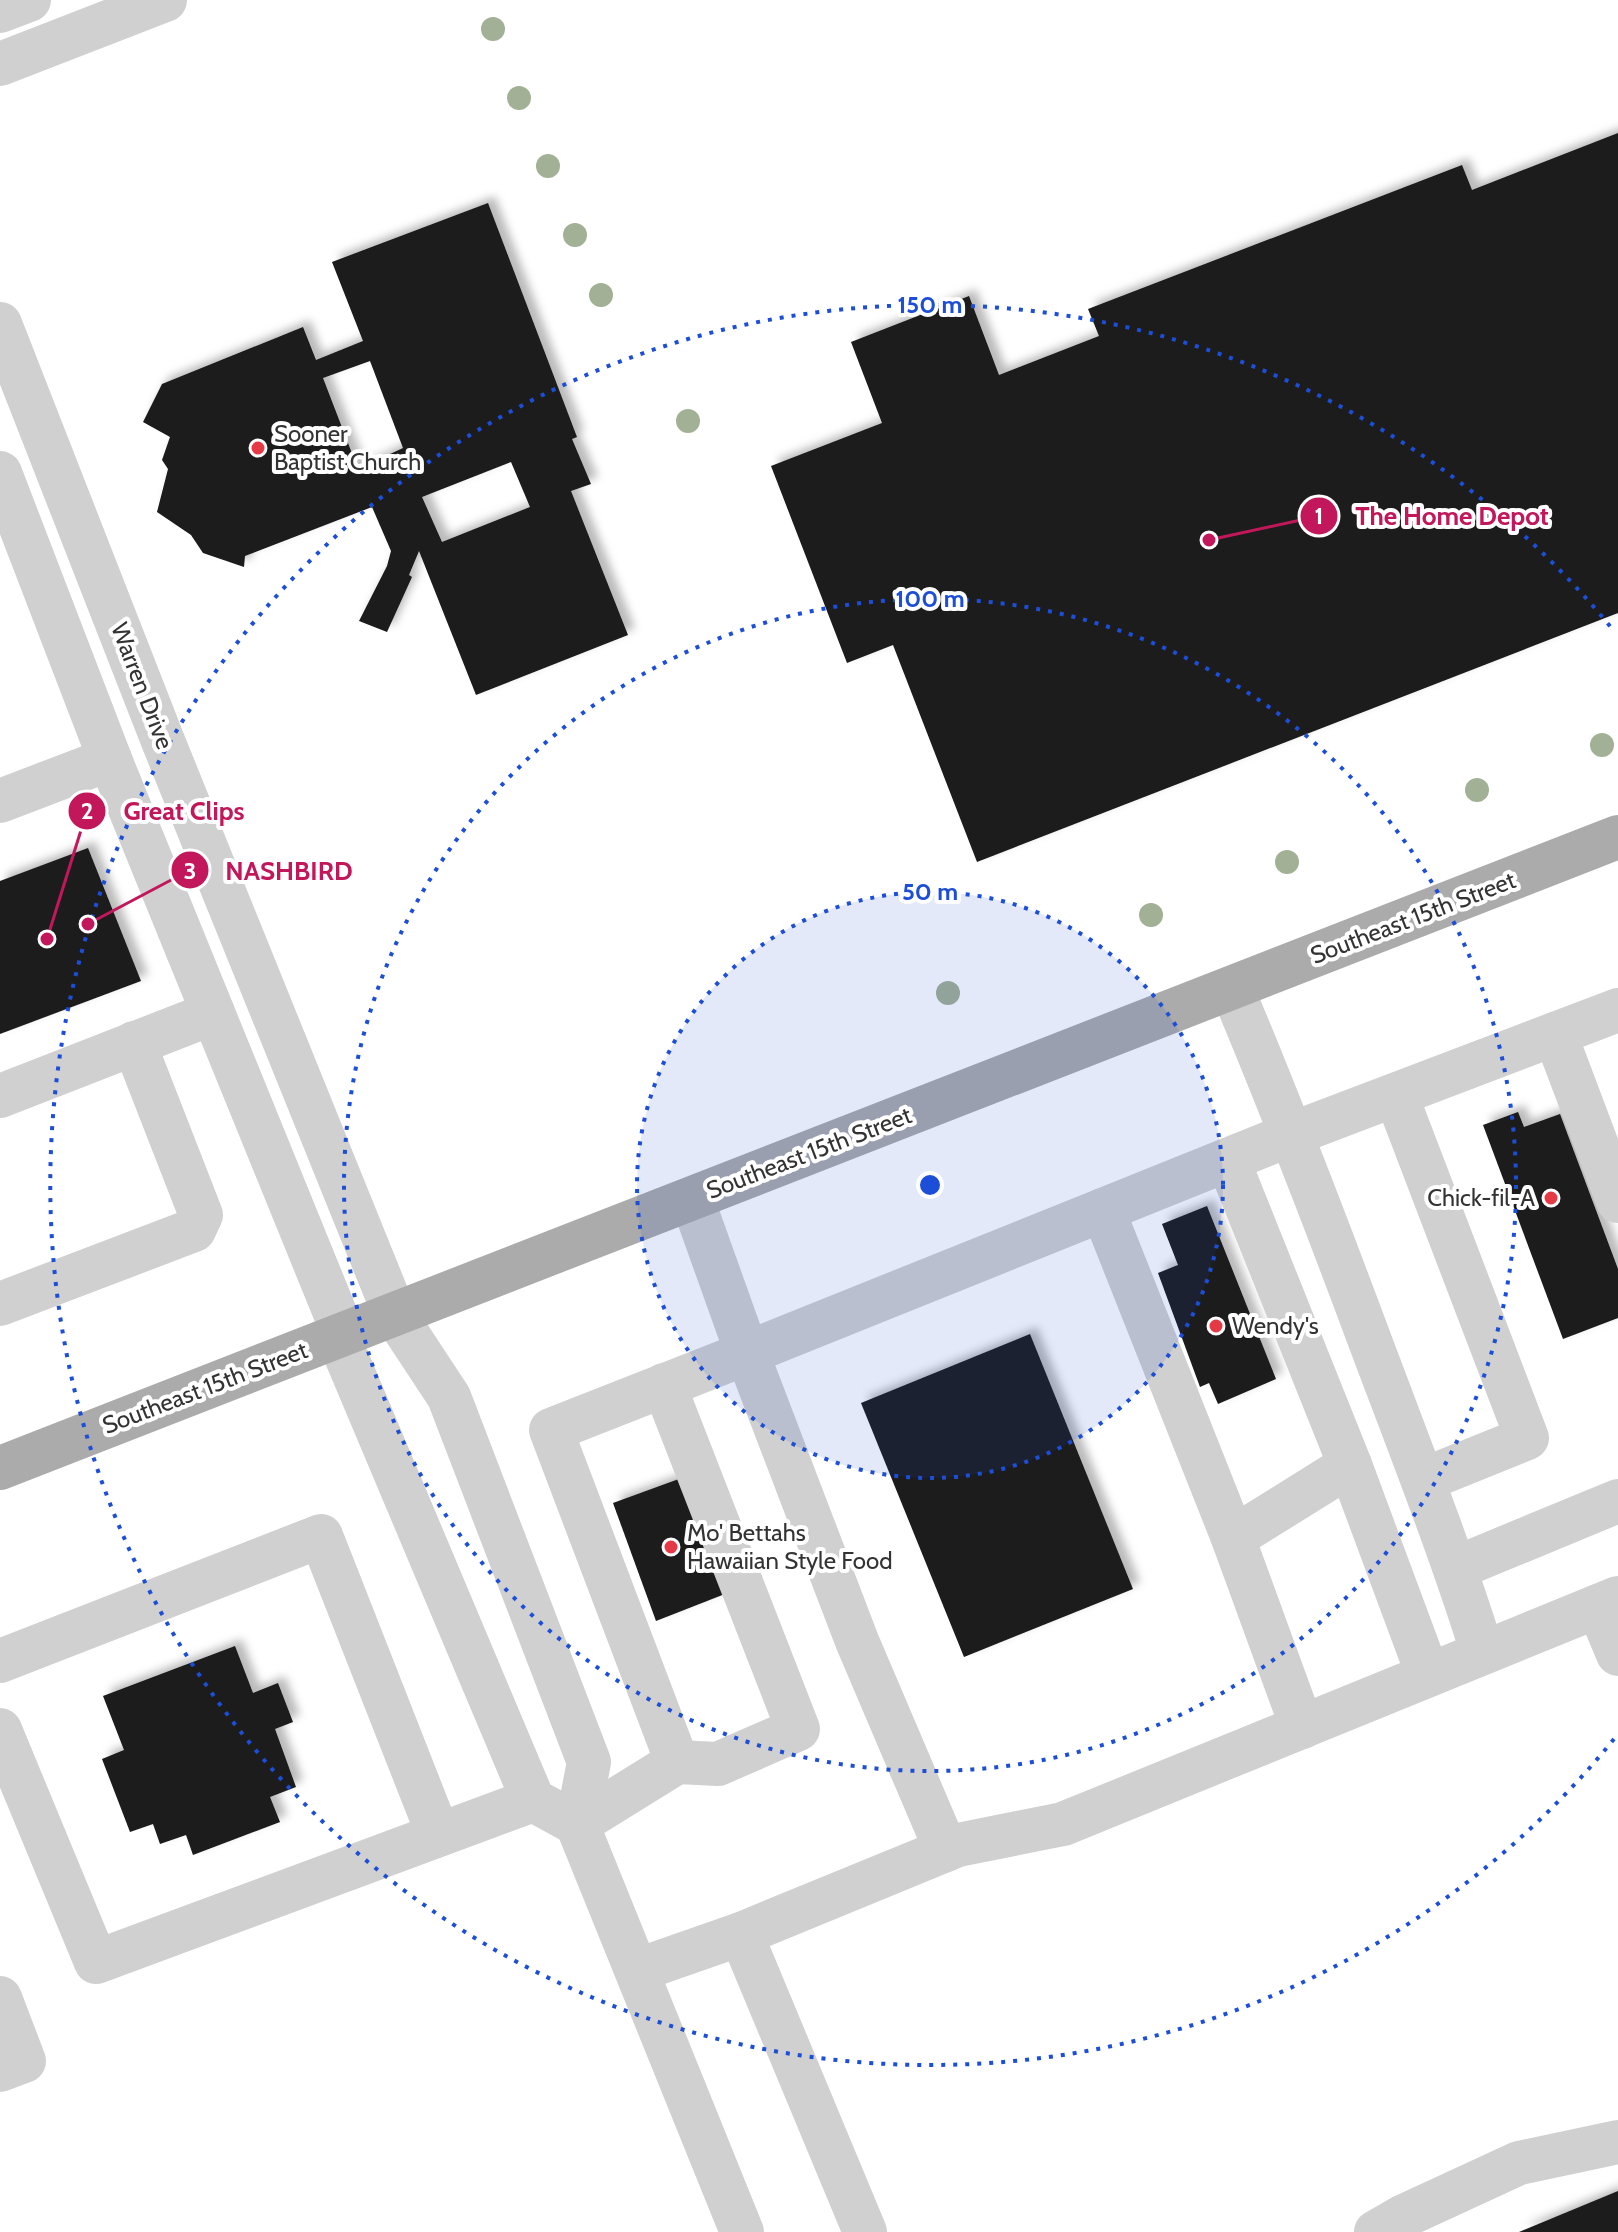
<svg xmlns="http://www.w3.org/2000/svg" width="1618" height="2232" font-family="Cabin,sans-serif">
  <defs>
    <filter id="shadow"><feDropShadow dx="7" dy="-7" stdDeviation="4" flood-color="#0004"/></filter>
  </defs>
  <rect width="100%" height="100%" fill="#fff"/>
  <g fill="#1a1a1a" fill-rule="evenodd" filter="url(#shadow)">
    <polygon points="1618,133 1618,613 977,862 893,645 847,663 771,466 882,423 851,342 969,296 999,375 1099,336 1088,309 1462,165 1472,190"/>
    <path d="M 488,203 L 577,437 L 572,439 L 591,484 L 571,491 L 628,635 L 476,695 L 419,551 L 409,575 L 412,577 L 387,632 L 359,621 L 387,566 L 391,551 L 372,507 L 245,556 L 244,567 L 203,553 L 191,535 L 157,512 L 168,469 L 162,460 L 170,437 L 143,422 L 162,384 L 303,327 L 316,360 L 363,341 L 332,262 ZM 370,361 L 403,448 L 358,469 L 323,378 ZM 511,462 L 530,507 L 442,542 L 422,497 Z"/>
    <polygon points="88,848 141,981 0,1034 0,881"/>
    <polygon points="1518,1112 1524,1127 1560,1114 1618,1269 1618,1318 1563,1339 1483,1125"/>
    <polygon points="1207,1206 1276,1379 1218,1404 1209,1383 1200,1387 1158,1273 1178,1265 1162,1224"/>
    <polygon points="1030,1334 1133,1589 964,1657 861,1403"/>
    <polygon points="687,1476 730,1592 656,1621 613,1503"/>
    <polygon points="235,1646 253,1693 278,1683 293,1722 275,1729 296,1787 270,1797 280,1822 193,1855 186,1835 160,1844 153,1824 130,1832 102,1759 124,1750 103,1696"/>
    <polygon points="1618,2191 1618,2232 1519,2232"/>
  </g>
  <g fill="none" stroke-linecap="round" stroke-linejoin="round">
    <g stroke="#d0d0d0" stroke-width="44">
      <polyline points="0,11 29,0"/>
      <polyline points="0,64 165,0"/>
      <polyline points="0,324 163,741 395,1315 449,1397 589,1762 577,1824 533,1800 338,1337"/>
      <polyline points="0,473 111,762 344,1335"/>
      <polyline points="0,801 110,759"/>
      <path d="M 1232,989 C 1282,1108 1328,1228 1373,1349 C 1411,1450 1450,1549 1482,1651"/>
      <polyline points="1555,1034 1618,1201"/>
      <polyline points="1396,1095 1527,1438 1423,1480"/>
      <polyline points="0,1096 213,1013"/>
      <polyline points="1228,1160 1350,1465 1428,1675"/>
      <polyline points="692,1199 747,1353 1292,1134 1618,1010"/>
      <polyline points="1103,1210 1233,1538 1302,1727"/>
      <polyline points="0,1304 194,1230 201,1215 134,1043"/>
      <polyline points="664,1385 798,1729 718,1764 677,1762"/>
      <polyline points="1233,1538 1350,1465"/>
      <polyline points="1456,1568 1618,1501"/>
      <polyline points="1598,1606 1618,1654"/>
      <polyline points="0,1661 321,1536 438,1834"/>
      <polyline points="0,1730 96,1962 533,1800"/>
      <polyline points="741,1934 865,2232"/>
      <polyline points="638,1970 741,1934 958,1845 1063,1824 1618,1598"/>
      <polyline points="0,1998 24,2061 0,2070"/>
      <polyline points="742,2232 577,1824 677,1762 551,1430 747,1353 857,1641 946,1850"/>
      <polyline points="1376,2232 1402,2217 1519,2163 1618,2142"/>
    </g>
    <polyline stroke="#ababab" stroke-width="44" points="0,1468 1618,837"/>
  </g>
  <g fill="#a2b095">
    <circle cx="493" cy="29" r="12"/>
    <circle cx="519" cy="98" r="12"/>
    <circle cx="548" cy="166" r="12"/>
    <circle cx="575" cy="235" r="12"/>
    <circle cx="601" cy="295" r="12"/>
    <circle cx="688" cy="421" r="12"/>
    <circle cx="1602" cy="745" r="12"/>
    <circle cx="1477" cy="790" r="12"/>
    <circle cx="1287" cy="862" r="12"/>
    <circle cx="1151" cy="915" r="12"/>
    <circle cx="948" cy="993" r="12"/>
  </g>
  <circle cx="930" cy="1185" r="293" fill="#1d4ed8" fill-opacity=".12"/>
  <g fill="none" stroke="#1d4ed8" stroke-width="4" stroke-dasharray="4 8">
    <circle cx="930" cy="1185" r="293"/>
    <circle cx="930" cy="1185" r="586"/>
    <path d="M1614 1739A880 880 0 1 1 1614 631"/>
  </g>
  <g fill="#e63946" stroke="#fff" stroke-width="3">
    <circle cx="258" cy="448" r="8"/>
    <circle cx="1551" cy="1198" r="8"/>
    <circle cx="1216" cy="1326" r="8"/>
    <circle cx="671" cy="1547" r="8"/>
  </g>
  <g text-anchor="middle" stroke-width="8" stroke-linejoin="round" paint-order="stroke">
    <g font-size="24" fill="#333" stroke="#fff" text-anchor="start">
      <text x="274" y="442">Sooner<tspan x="274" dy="28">Baptist Church</tspan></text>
      <text x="1535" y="1206" text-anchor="end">Chick-fil-A</text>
      <text x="1232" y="1334">Wendy's</text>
      <text x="687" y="1541">Mo' Bettahs<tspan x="687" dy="28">Hawaiian Style Food</tspan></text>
    </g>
    <g font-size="24" fill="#333" stroke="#fff">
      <text transform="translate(142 686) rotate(69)" y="8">Warren Drive</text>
      <text transform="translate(1413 918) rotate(-21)" y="8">Southeast 15th Street</text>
      <text transform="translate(809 1153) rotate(-21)" y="8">Southeast 15th Street</text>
      <text transform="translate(205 1388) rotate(-21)" y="8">Southeast 15th Street</text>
    </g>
  </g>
  <circle cx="930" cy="1185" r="12" fill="#1d4ed8" stroke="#fff" stroke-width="4"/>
  <g font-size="24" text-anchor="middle" font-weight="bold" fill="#1d4ed8" stroke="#fff" stroke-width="8" stroke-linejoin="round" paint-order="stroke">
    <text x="930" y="313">150 m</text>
    <text x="930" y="607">100 m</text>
    <text x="930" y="900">50 m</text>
  </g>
  <path fill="none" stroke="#c2185b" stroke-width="3" d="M1209 540L1319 516M47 939L87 811M88 924L190 870"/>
  <g fill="#c2185b" stroke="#fff" stroke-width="3">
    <circle cx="1209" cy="540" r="8"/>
    <circle cx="47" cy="939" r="8"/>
    <circle cx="88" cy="924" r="8"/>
    <circle cx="1319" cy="516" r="20"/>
    <circle cx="87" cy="811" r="20"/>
    <circle cx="190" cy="870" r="20"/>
  </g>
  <g font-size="24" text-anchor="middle" font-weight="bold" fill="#fff">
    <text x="1319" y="524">1</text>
    <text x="87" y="819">2</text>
    <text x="190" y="879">3</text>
  </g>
  <g font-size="26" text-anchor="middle" font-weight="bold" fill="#c2185b" stroke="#fff" stroke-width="8" stroke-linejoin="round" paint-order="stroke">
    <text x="1452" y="525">The Home Depot</text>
    <text x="184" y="820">Great Clips</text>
    <text x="289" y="880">NASHBIRD</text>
  </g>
</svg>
